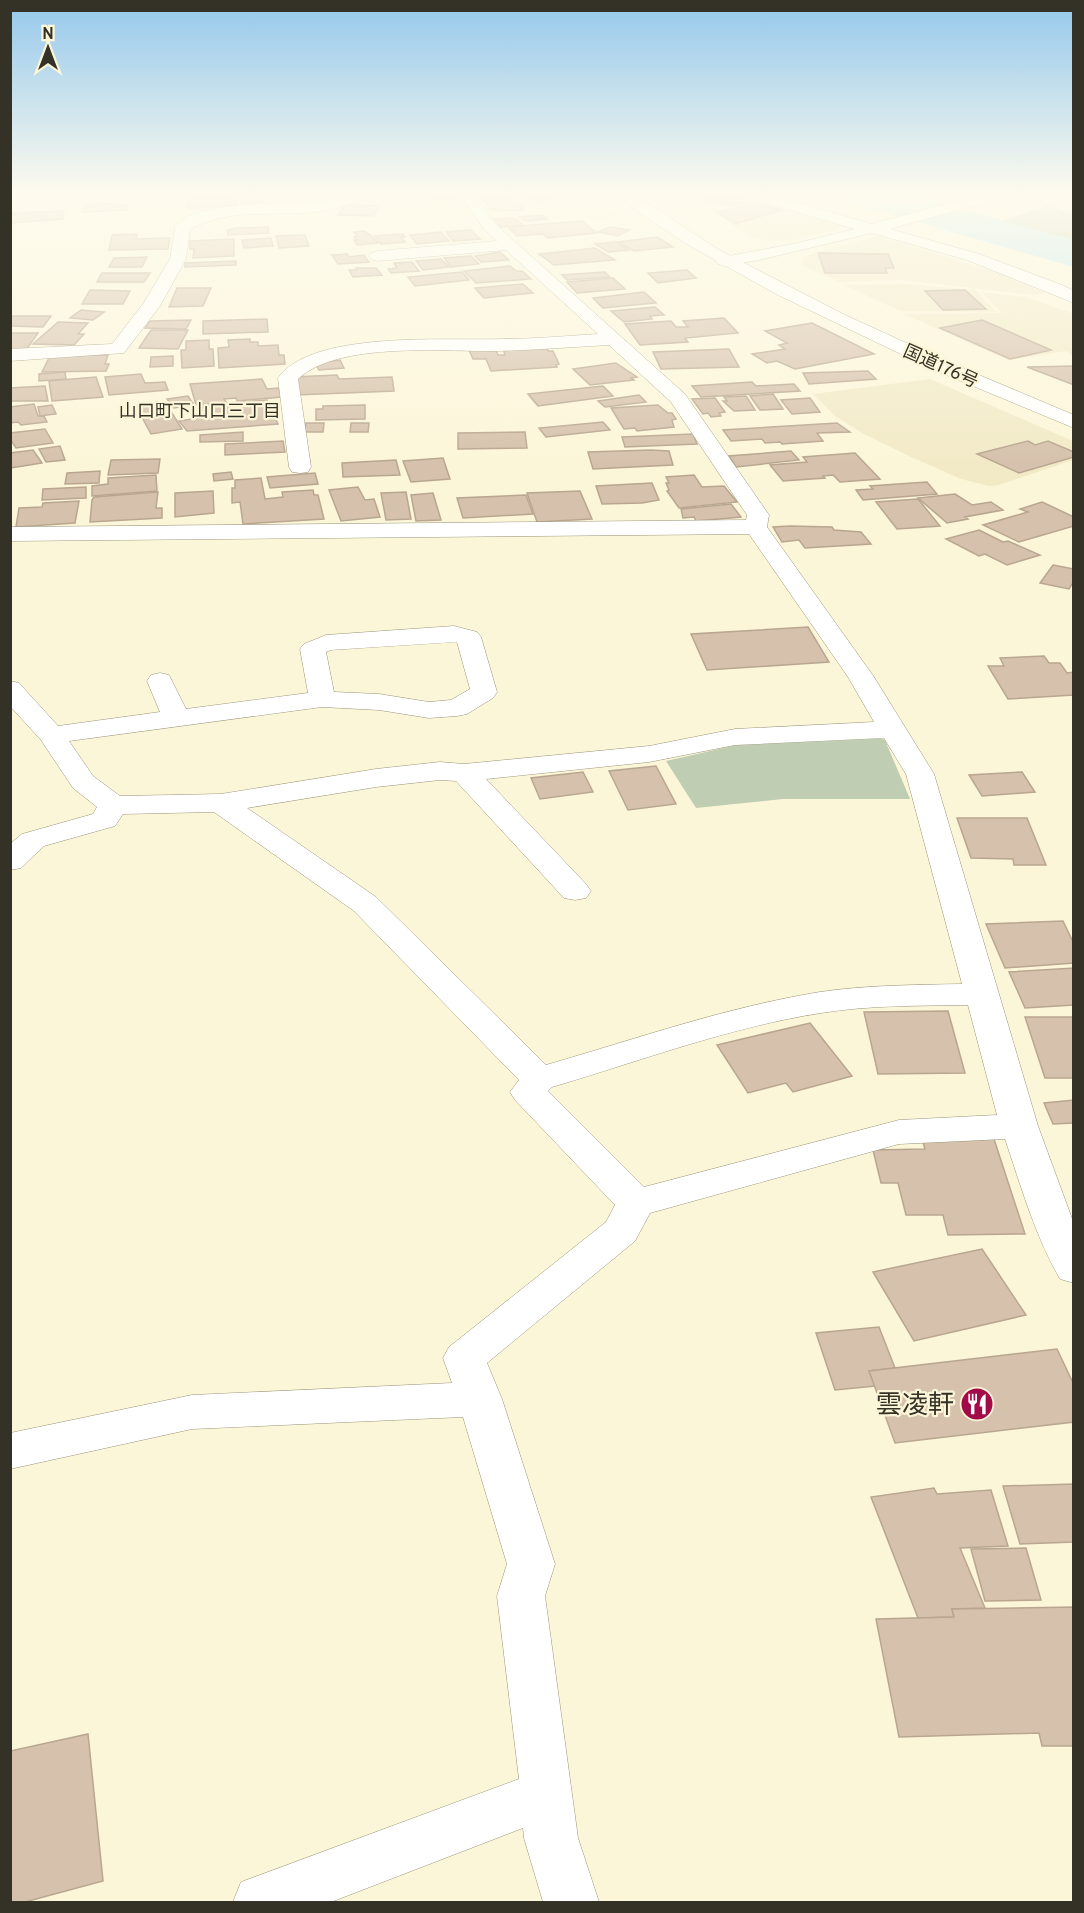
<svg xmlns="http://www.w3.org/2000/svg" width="1084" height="1913" font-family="Overpass,'Noto Sans JP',sans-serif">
  <rect width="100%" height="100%" fill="#fcf6d9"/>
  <g fill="#f2eac7">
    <polygon points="374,195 460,195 469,209 380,212 382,201"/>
    <polygon points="517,195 590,195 619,215 596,220 558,211 548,205"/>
    <polygon points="756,202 805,215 844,227 793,240 754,239 714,212"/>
    <polygon points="878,236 999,273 1045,293 1032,295 900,280 839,282 801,264 805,256"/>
    <polygon points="909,284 975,290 997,312 900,311 844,285"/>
    <polygon points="981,292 1025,297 1072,313 1073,356 1066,351 1008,360 904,314 1002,313"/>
    <polygon points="930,379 1073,441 1073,460 999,485 989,486 961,479 911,457 864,434 835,416 813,394"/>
  </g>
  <g fill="#bfcdb3">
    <polygon points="1047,206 1073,213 1073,242 1009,227 1004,220"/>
    <polygon points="876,736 885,740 910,799 783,799 696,808 666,761 741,744"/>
  </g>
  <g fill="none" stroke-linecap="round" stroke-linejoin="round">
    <polygon fill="#b7e7f1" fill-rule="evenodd" points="844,195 909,195 1074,240 1074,267 850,203"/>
  </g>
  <g fill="#d6c2ac" stroke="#b9a690" stroke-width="1.5">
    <polygon points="426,195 453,195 455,199 428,200"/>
    <polygon points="477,195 509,195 513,199 483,201"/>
    <polygon points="522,195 571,195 536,201"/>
    <polygon points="697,195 729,195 751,201 730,206 700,199 706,198"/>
    <polygon points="236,197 237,206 188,208 188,199"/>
    <polygon points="264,199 267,208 243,209 241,200"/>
    <polygon points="517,200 523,210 496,211 490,209 486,202"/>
    <polygon points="96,203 127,205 127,210 82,212 84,206 95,206"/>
    <polygon points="756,203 781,210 735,224 717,212"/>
    <polygon points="345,205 380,206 373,216 338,215"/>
    <polygon points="64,211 63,219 11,223 12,213"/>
    <polygon points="542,215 548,219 525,221 519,217"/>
    <polygon points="514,218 524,225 501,227 494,219"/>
    <polygon points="582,221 597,233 547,238 543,234 517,236 508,227"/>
    <polygon points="268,227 269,233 228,235 227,230 237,228"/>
    <polygon points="610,227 629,230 618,236 598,232"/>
    <polygon points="471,230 480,239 453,241 446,232"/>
    <polygon points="364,231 372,236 378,243 357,245 354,240 357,240 354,237 357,236 354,232"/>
    <polygon points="441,232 449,241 417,244 410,235"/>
    <polygon points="137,234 136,239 170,238 168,249 109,250 112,235"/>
    <polygon points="403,234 405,237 401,237 405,242 381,244 375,236"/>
    <polygon points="305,235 309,246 279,248 276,236"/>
    <polygon points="657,237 673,247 634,251 619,242"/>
    <polygon points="271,238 273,246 244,248 242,240"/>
    <polygon points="234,239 234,256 193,258 194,249 190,249 190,241"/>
    <polygon points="616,242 629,250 608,252 595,244"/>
    <polygon points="595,248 615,260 554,265 539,254"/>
    <polygon points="500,252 509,260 481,262 475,256"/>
    <polygon points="818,253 888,254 894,268 885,268 887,273 825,273"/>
    <polygon points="347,254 349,257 364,255 369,262 338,264 332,255"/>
    <polygon points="471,256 479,264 451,267 444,258"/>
    <polygon points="147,257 142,267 109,267 114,258"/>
    <polygon points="441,259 449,267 423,270 416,261"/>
    <polygon points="236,261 236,265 185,267 185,263"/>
    <polygon points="412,262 419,271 391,273 388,269 397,268 394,263"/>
    <polygon points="510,266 516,271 522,271 531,279 476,283 464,271"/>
    <polygon points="356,268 376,268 382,275 353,277 349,270 357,270"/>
    <polygon points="687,270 696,278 658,283 648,273"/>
    <polygon points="462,272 469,280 415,286 408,277"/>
    <polygon points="605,272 610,277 567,280 562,275"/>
    <polygon points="102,273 150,273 144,282 97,282"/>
    <polygon points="613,278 625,289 577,293 567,282"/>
    <polygon points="523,284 533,293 484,298 475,288"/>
    <polygon points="177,288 211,288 203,306 169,307"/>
    <polygon points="90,290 130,291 123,304 82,304"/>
    <polygon points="965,290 986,309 943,310 925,291"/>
    <polygon points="644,292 656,303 603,308 593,298"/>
    <polygon points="655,307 664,315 650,316 652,319 624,322 611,311"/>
    <polygon points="81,310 104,312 93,320 70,318"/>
    <polygon points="10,316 51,316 43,327 10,326"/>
    <polygon points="724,318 738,333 685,338 688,342 640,345 625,324 671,321 676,327 688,327 683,321"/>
    <polygon points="267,319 268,332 203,334 203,321"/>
    <polygon points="191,320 186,329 145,328 150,321"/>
    <polygon points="982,320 1051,350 1010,359 940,328"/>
    <polygon points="58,322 88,323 78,334 84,334 74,345 33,344"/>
    <polygon points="812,323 874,354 795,369 777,361 767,363 752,354 785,349 779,345 787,343 765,331"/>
    <polygon points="151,330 188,330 178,349 139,348"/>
    <polygon points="10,333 38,333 26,350 10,350"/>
    <polygon points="250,339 250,342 258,342 258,346 278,345 279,355 284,355 285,364 219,368 218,348 229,347 228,340"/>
    <polygon points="209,340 209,349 213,349 214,366 182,368 181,350 186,350 186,341"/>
    <polygon points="546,346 548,351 553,351 559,364 556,365 557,367 491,371 486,359 473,359 469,350 495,348 498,355 505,355 503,348"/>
    <polygon points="729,349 739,367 661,369 653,352"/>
    <polygon points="108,355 105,364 109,364 106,371 42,372 50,356"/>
    <polygon points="173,356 173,366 150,367 151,357"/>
    <polygon points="340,360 344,368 319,370 315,363"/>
    <polygon points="616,363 637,377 631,378 634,380 590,385 573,369"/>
    <polygon points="1074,366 1074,385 1027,367"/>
    <polygon points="868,371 876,379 809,384 803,373"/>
    <polygon points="65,372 66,379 39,381 39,374"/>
    <polygon points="141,374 145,383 165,382 168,390 109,395 105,377"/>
    <polygon points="337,375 339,379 392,377 394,391 296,395 293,377"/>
    <polygon points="96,377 103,397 52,401 49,381"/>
    <polygon points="262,379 267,389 278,388 282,397 237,401 236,398 224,399 226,402 196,405 190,384"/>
    <polygon points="752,382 756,386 794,384 800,391 701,397 692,386"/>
    <polygon points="45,386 48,401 10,401 10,388"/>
    <polygon points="603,386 613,396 538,406 528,394"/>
    <polygon points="773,394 783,409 760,410 750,396"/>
    <polygon points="639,395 646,402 605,407 598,401"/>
    <polygon points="188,396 194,405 174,408 167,399"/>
    <polygon points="746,396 755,410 734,411 723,401 727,401 724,397"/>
    <polygon points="715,398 725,412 719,413 721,416 711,417 708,413 703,414 692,399"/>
    <polygon points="810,398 820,412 792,414 781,400"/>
    <polygon points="267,400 278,424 187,431 179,421 205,417 202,405"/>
    <polygon points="165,402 182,429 151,434 136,406"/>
    <polygon points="34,404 38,416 44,416 47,422 21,425 18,422 10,423 10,407"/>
    <polygon points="52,405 56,414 40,416 38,407"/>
    <polygon points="365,405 365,419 316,420 316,409 323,409 323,406"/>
    <polygon points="658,405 668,413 672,413 676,419 672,420 674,427 637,431 635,428 624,429 611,408"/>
    <polygon points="603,422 610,430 546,437 539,428"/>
    <polygon points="306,423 324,423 323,432 304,432"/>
    <polygon points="351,423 369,423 368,432 350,432"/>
    <polygon points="837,423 850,432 817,433 823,441 782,444 780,442 765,443 762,439 731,441 723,430"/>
    <polygon points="45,429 53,443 16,448 10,439 10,433"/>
    <polygon points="243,432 243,441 200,442 200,435"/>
    <polygon points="525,432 527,448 458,449 458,433"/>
    <polygon points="693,434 697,444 625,447 622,437"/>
    <polygon points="283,441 285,452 225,455 225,444"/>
    <polygon points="1028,441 1035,445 1048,441 1074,452 1074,457 1019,473 977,454"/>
    <polygon points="60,446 65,460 46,462 39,449"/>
    <polygon points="33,450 42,463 10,468 10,453"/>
    <polygon points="651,450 669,451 673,465 593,469 588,452"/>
    <polygon points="791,451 799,460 736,467 729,456"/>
    <polygon points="855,453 880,479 840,482 833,475 823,476 825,478 783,481 770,465 807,462 803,457"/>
    <polygon points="443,458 450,479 411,482 403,461"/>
    <polygon points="160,459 158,473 108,475 111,460"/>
    <polygon points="396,460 400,475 343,477 342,463"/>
    <polygon points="100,471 99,483 65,484 67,473"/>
    <polygon points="231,472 233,479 214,481 213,474"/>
    <polygon points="315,473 318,484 270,488 267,477"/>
    <polygon points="156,475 157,491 92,496 92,486 108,484 108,478"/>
    <polygon points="694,475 702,487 724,486 737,502 679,508 667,491 669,490 666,483 669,483 666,477"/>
    <polygon points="261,478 265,499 283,497 282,492 313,490 314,495 318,495 324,519 243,524 240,502 232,503 232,488 235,488 235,480"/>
    <polygon points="927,482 937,494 863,500 856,490 873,489 870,486"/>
    <polygon points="652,483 659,500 642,503 602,504 596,486"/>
    <polygon points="86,487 86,498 42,500 43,489"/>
    <polygon points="358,487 365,500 374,499 380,517 341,521 329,490"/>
    <polygon points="213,491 214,513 175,517 175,493"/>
    <polygon points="580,491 592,519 537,522 527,493"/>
    <polygon points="158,492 156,508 162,508 162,518 90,522 92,500 94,497"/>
    <polygon points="406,492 411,519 386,520 381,493"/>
    <polygon points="433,493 441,520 416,521 411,495"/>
    <polygon points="955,494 972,505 991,502 1003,510 965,517 968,519 947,523 918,498"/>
    <polygon points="526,495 533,514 463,518 457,498"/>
    <polygon points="918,499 940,526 897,529 876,502"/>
    <polygon points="79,501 75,523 16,527 19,508 42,507 43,503"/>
    <polygon points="1042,502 1074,517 1074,526 1019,542 983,525 1028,512 1020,509"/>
    <polygon points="731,504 741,517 696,521 694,517 683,518 681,509"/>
    <polygon points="790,526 832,527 834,530 861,532 871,544 805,548 799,540 782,542 773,527"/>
    <polygon points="979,530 1003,542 1008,541 1040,555 1007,565 985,554 979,556 946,539"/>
    <polygon points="1053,565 1074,569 1074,581 1069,589 1040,583"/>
    <polygon points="808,627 829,662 707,670 691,634"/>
    <polygon points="1044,656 1049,663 1060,663 1067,673 1074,672 1074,695 1008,699 988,666 1004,666 1000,658"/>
    <polygon points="656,766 676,804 628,810 609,771"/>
    <polygon points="583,772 593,792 540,799 531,778"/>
    <polygon points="1022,772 1035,792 982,796 969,775"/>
    <polygon points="957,818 1027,818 1046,865 1014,865 1013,859 971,858"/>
    <polygon points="1063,921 1074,944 1074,963 1005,968 986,924"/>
    <polygon points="1074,968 1074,1005 1025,1008 1009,972"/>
    <polygon points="948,1011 965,1073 878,1074 864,1012"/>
    <polygon points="1025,1017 1074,1017 1074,1078 1045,1078"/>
    <polygon points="810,1023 852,1076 793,1092 786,1083 748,1093 717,1045"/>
    <polygon points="1074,1100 1074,1123 1053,1124 1044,1103"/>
    <polygon points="922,1139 994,1139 1025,1234 948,1235 943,1215 906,1215 898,1183 881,1183 873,1150 925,1149"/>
    <polygon points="982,1249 1026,1315 914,1341 873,1272"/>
    <polygon points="879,1327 895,1368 869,1371 875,1386 835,1390 816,1333"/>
    <polygon points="1057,1349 1074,1385 1074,1422 895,1443 869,1371"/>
    <polygon points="1074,1484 1074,1542 1020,1544 1003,1486"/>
    <polygon points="934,1488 937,1494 991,1490 1008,1546 960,1548 985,1608 952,1609 954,1617 918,1618 871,1497"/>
    <polygon points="1026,1548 1041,1600 985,1601 971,1549"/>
    <polygon points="1074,1607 1074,1746 1042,1746 1039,1733 899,1737 876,1619 954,1617 952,1609"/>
    <polygon points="88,1734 103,1881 25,1902 10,1902 10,1751"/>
  </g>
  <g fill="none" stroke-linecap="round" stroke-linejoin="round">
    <g stroke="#9a947a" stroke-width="1">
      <g id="minor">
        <path d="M 348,195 L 369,195 L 367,198 C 351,204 335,209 318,212 C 274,217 231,207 190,229 L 186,259 L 160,306 L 124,353 L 10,361 L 10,349 L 112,344 L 143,304 L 170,259 L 175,227 C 203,193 305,211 348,195 Z"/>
        <path d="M 460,195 L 475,195 L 494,223 L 685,394 L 769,515 L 767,527 L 874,677 L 934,774 L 1038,1126 L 1074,1224 L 1074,1283 L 1060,1279 C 1035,1236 1021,1186 1005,1139 L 899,1144 L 650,1213 L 635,1241 L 487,1363 L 502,1399 L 555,1564 L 545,1596 L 578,1838 L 599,1902 L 543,1902 L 524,1838 L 523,1828 L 331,1902 L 233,1902 L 241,1882 L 519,1779 L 497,1596 L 507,1564 L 463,1417 L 192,1429 L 10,1469 L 10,1433 L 192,1395 L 452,1383 L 443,1358 L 449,1347 L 606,1222 L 615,1205 L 515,1100 L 510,1092 L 519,1080 L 354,911 L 214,812 L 123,814 L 115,826 L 44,846 L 21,868 L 10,870 L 10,844 L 22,834 L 93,814 L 97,807 L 73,788 L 41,740 L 10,706 L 10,681 L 19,683 L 58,726 L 160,712 L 147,681 L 151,675 L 160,673 L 169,675 L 186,709 L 308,693 L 300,649 L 304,644 L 326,635 L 454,626 L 477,632 L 481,637 L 497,692 L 493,698 L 467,714 L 457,716 L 429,718 L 379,710 L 322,707 L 69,741 L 93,776 L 120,796 L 221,794 L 376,769 L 440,762 L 464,764 L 649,746 L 735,729 L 874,722 L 848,677 L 749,534 L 10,541 L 10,527 L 746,520 L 747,515 L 671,402 L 609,345 C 572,347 535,350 498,351 C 445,352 338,341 298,379 L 311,467 L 308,472 L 300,473 L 292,472 L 289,467 L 278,378 C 312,330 447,341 502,339 C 534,339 566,336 598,334 L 506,250 L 377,261 L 371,259 L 369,256 L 371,253 L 377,251 L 497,241 L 484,229 ZM 457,642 L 470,689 L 451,700 L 429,702 L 379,694 L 334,692 L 326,652 L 331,650 ZM 884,738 L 906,774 L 962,984 C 915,985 867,985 820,992 C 727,1007 636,1039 546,1065 L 376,897 L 247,808 L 376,787 L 440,780 L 456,781 L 564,898 L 575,900 L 586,898 L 591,891 L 586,884 L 486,779 L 649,762 L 735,745 ZM 968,1005 L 997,1115 L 899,1120 L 644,1187 L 548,1091 L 552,1087 C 640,1061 730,1027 821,1013 C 870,1005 919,1006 968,1005 Z"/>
        <polygon points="746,195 770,195 872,224 979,195 1004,195 1002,198 890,229 979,254 1062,285 1074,291 1074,303 967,260 872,233 759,260 724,266 718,264 716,261 718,258 793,244 855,229 748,198"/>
      </g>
    </g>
    <g stroke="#9a947a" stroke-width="1">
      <polygon id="major" points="10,195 55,195 48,199 10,201"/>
    </g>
    <g stroke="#9a947a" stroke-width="1">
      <polygon id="highway" points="618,195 635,195 719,250 845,315 946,361 1074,415 1074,428 932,369 776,294 685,243 641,214"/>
    </g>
    <use href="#minor" fill="#fff" fill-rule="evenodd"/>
    <use href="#major" fill="#fff" fill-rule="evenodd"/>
    <use href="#highway" fill="#fff" fill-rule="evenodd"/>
  </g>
  <linearGradient id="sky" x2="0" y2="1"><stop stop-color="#94c8ec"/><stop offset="0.42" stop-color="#fefbee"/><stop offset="1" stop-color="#fefbee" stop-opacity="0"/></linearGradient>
  <rect width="1084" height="463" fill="url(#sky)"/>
  <defs>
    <g id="restaurant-disc" transform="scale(1.725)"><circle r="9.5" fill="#a30b48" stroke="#fcf6d9"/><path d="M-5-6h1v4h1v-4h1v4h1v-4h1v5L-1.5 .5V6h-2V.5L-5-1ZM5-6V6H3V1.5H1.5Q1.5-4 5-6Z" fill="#fff"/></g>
  </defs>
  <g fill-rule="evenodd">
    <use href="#restaurant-disc" x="977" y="1404"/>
  </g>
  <g text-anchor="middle" stroke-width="4.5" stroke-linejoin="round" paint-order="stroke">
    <g font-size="18" fill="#343126" stroke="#fcf6d9">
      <text transform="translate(941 366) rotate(24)" y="6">国道176号</text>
    </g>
    <g font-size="18" fill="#343126" stroke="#fcf6d9">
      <text x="200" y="417">山口町下山口三丁目</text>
    </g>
    <g font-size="26" fill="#343126" stroke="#fcf6d9" text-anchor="end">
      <text x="954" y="1413">雲凌軒</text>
    </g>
  </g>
  <rect width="1084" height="1913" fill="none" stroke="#343126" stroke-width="24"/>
  <g transform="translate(48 48)" stroke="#fcf6d9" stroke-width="4.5" paint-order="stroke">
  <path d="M0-4.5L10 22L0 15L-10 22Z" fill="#343126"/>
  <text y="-9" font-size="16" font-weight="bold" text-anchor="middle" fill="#343126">N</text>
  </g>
</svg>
